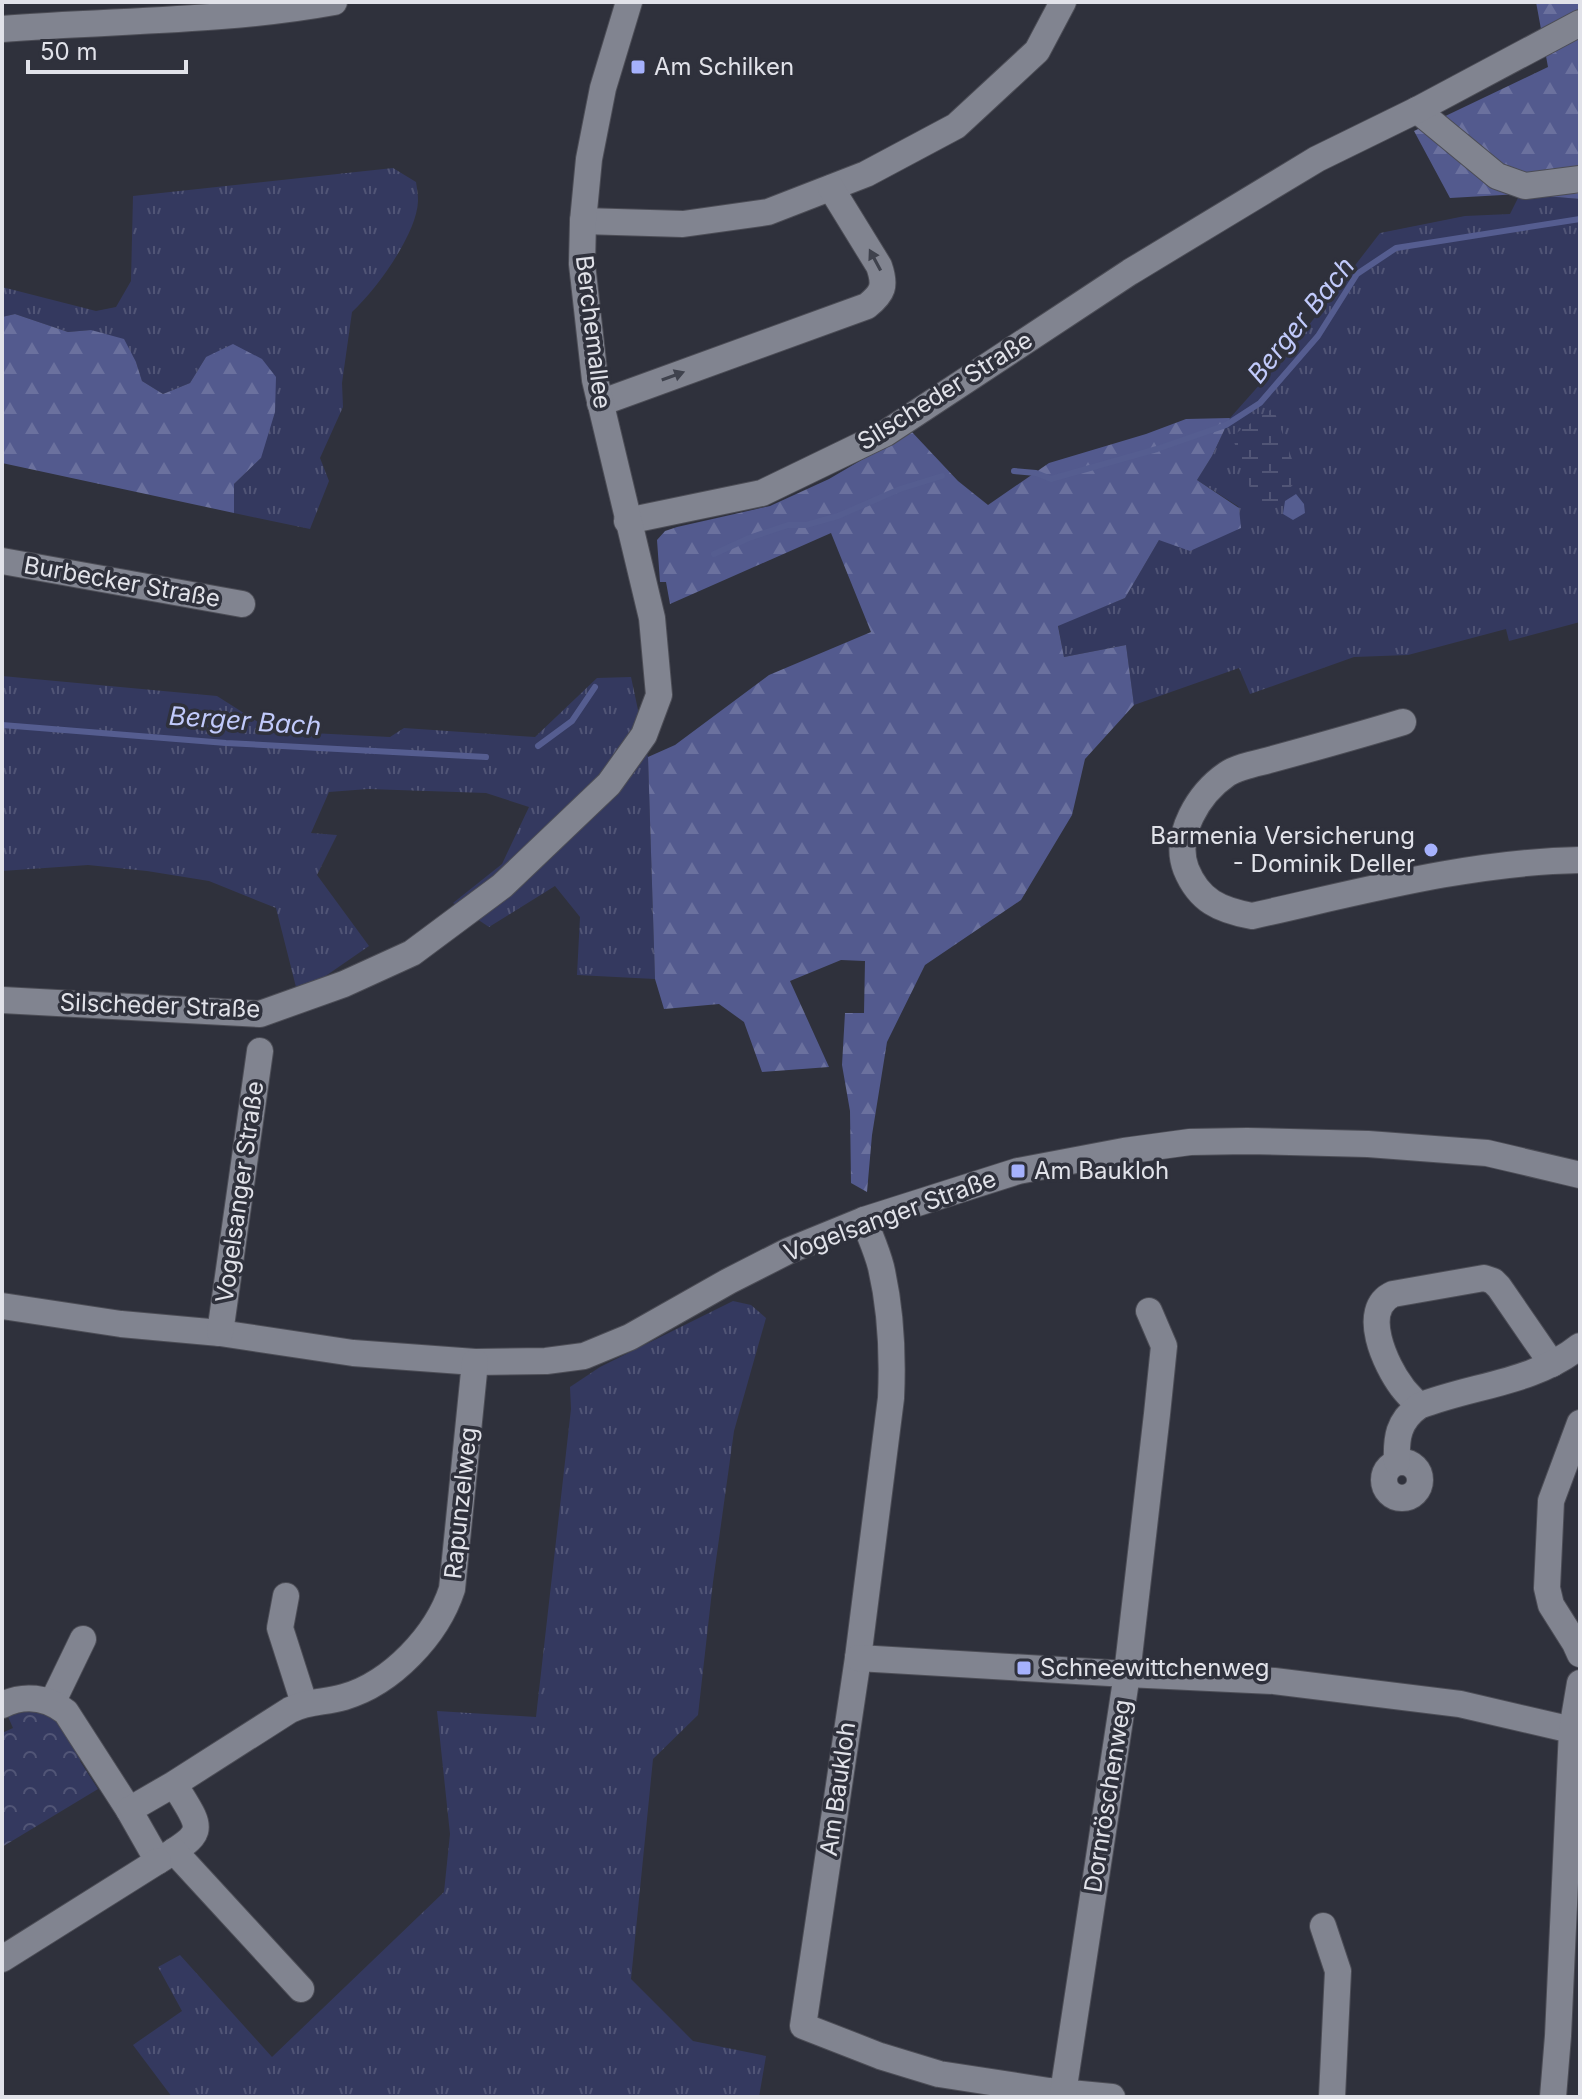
<svg xmlns="http://www.w3.org/2000/svg" width="1582" height="2099" font-family="Inter,sans-serif">
  <defs>
    <pattern id="grass-tufts" width="24" height="20" patternUnits="userSpaceOnUse" patternTransform="scale(2)"><rect width="24" height="20" fill="#34395f"/><path d="M3 7l-1-3M5 7V3M7 7l1-3M15 17l-1-3M17 17v-4M19 17l1-3" fill="none" stroke="#515576"/></pattern>
    <pattern id="forest-firs" width="22" height="20" patternUnits="userSpaceOnUse" patternTransform="scale(2)"><rect width="22" height="20" fill="#535a8e"/><path d="M5 1l3.5 6h-7zM16 11l3.5 6h-7z" fill="#6b719e"/></pattern>
    <pattern id="wetland-marsh" width="20" height="14" patternUnits="userSpaceOnUse" patternTransform="scale(2)"><rect width="20" height="14" fill="#34395f"/><path d="M1 5h8M5 5V1M11 12h8M15 12V8" fill="none" stroke="#515576"/></pattern>
    <pattern id="park-crowns" width="20" height="18" patternUnits="userSpaceOnUse" patternTransform="scale(2)"><rect width="20" height="18" fill="#34395f"/><path d="M2 6a3 3 0 1 1 6 0M12 15a3 3 0 1 1 6 0" fill="none" stroke="#515576"/></pattern>
  </defs>
  <rect width="100%" height="100%" fill="#2f313c"/>
  <g fill="url(#grass-tufts)">
    <path d="M 393,168 L 416,182 C 417,188 418,195 418,201 C 417,234 376,290 352,312 L 342,383 L 343,407 L 320,458 L 329,481 L 310,529 L 234,513 L 234,484 L 261,458 L 206,357 L 190,383 L 163,394 L 142,381 L 136,362 L 91,330 L 68,332 L 15,314 L 2,317 L 2,287 L 96,311 L 116,307 L 131,281 L 133,196 Z"/>
    <polygon points="1520,194 1580,199 1580,622 1509,641 1506,629 1408,655 1354,657 1250,694 1239,668 1134,705 1126,645 1064,657 1058,625 1125,598 1159,540 1239,507 1197,480 1212,456 1230,418 1285,356 1380,233 1465,216 1510,214"/>
    <polygon points="2,676 217,696 272,731 390,737 404,728 535,737 597,678 631,677 648,757 655,979 577,975 580,917 555,886 489,927 453,903 502,864 529,807 486,793 368,789 329,792 311,833 337,835 317,875 369,946 298,995 276,908 209,881 147,871 88,865 2,871"/>
    <polygon points="733,1301 751,1305 766,1318 734,1431 713,1582 698,1715 653,1759 631,1979 693,2041 766,2056 759,2097 172,2097 133,2045 182,2011 158,1967 180,1955 272,2057 444,1892 450,1834 437,1711 536,1717 571,1409 570,1387 600,1367"/>
  </g>
  <g fill="url(#forest-firs)">
    <polygon points="1536,2 1580,2 1580,199 1520,194 1450,198 1414,131 1548,67"/>
    <polygon points="15,314 68,332 91,330 124,339 136,362 142,381 163,394 190,383 206,357 233,344 262,359 276,377 275,412 261,458 234,484 234,513 2,463 2,317"/>
    <polygon points="1230,418 1212,456 1197,480 1239,508 1241,528 1190,551 1159,540 1125,598 1058,626 1064,657 1126,645 1134,705 1085,759 1072,815 1021,900 925,965 887,1042 872,1135 867,1192 851,1183 850,1111 842,1065 845,1013 864,1013 865,961 841,960 790,981 829,1067 762,1072 744,1022 719,1004 664,1009 655,979 648,757 675,745 769,675 871,632 831,533 670,604 666,582 660,582 657,540 665,531 677,527 770,506 829,479 911,431 958,481 988,505 1049,463 1146,434 1186,419"/>
  </g>
  <polygon fill="url(#wetland-marsh)" points="1273,408 1299,478 1261,520 1232,436"/>
  <polygon fill="url(#park-crowns)" points="17,1708 51,1712 83,1758 80,1761 98,1789 2,1847 2,1733 13,1728 6,1712"/>
  <polygon fill="#555d90" points="1296,494 1304,504 1305,513 1293,520 1283,514 1285,501"/>
  <g fill="none" stroke-linecap="round" stroke-linejoin="round">
    <g stroke="#555d90" stroke-width="6">
      <polyline points="1014,471 1036,473 1051,479 1157,449 1226,425 1260,403 1318,336 1357,274 1396,248 1580,219"/>
      <polyline points="714,554 749,538 788,525 806,525 838,516 900,489 942,476"/>
      <polyline points="2,725 226,743 486,757"/>
      <polyline points="538,746 572,721 595,687"/>
    </g>
    <g stroke="#4c4d56" stroke-width="28">
      <g id="minor">
        <path d="M 2,29 C 113,20 225,22 334,2"/>
        <polyline points="1417,110 1497,176 1525,186 1580,179"/>
        <polyline points="583,221 683,224 768,212 866,174 956,126 1037,51 1063,2"/>
        <path d="M 600,403 L 867,306 C 883,293 886,286 879,266 L 831,188"/>
        <polyline points="627,521 762,493 886,433 1130,272 1317,159 1417,110 1580,23"/>
        <polyline points="2,561 242,604"/>
        <path d="M 1403,722 C 1360,735 1317,747 1273,759 C 1259,763 1239,766 1227,774 C 1199,793 1173,835 1186,869 C 1199,901 1220,910 1252,916 C 1360,892 1469,862 1580,860"/>
        <polyline points="2,1000 260,1014 344,984 412,953 502,886 609,784 644,735 659,695 652,618 595,380 582,264 583,221 589,159 603,88 629,2"/>
        <path d="M 864,1220 C 870,1236 877,1251 881,1267 C 891,1310 893,1354 891,1398 L 858,1658 L 803,2026 L 880,2056 L 939,2074 L 1049,2091 L 1112,2097"/>
        <polyline points="2,1306 121,1324 220,1333 353,1353 475,1362 546,1361 584,1356 630,1337 729,1281 788,1251 864,1220 1018,1171 1124,1151 1190,1142 1247,1141 1368,1144 1487,1153 1580,1175"/>
        <polyline points="220,1333 260,1051"/>
        <path d="M 1419,1406 C 1414,1400 1407,1394 1402,1387 C 1386,1366 1359,1309 1393,1294 L 1484,1278 L 1493,1281 L 1499,1287 L 1552,1364"/>
        <polyline points="1580,1423 1551,1501 1547,1588 1551,1605 1575,1643 1580,1654"/>
        <circle cx="1402" cy="1480" r="18"/>
        <path d="M 1397,1462 C 1396,1438 1398,1421 1419,1406 C 1473,1385 1534,1383 1580,1346"/>
        <polyline points="286,1596 280,1628 304,1703"/>
        <polyline points="858,1658 1127,1674 1274,1681 1460,1704 1572,1730"/>
        <polyline points="53,1701 83,1639"/>
        <path d="M 2,1705 C 24,1694 47,1697 66,1712 L 129,1810"/>
        <path d="M 174,1784 C 203,1831 208,1831 158,1861 L 129,1810 L 174,1784 L 290,1710 C 310,1700 324,1703 344,1697 C 392,1683 437,1635 452,1589 L 475,1362"/>
        <polyline points="174,1851 301,1989"/>
        <polyline points="1323,1926 1338,1971 1332,2097"/>
        <polyline points="2,1959 158,1861"/>
        <polyline points="1063,2093 1127,1674 1157,1414 1164,1346 1149,1311"/>
        <polyline points="1553,2097 1558,2036 1572,1730 1580,1683"/>
      </g>
    </g>
    <use href="#minor" stroke="#818490" stroke-width="26"/>
  </g>
  <defs><path id="oneway-solid" d="M-6-.8H1V-3.2L6.5 0L1 3.2V.8H-6Z" transform="scale(2)"/></defs>
  <g fill="#3f424d">
    <use href="#oneway-solid" transform="translate(875 260) rotate(-118)"/>
    <use href="#oneway-solid" transform="translate(673 376) rotate(-20)"/>
  </g>
  <g fill="#a5b1fc" stroke="#2f313c" stroke-width="3">
    <rect x="630" y="59" width="16" height="16" rx="4"/>
    <circle cx="1431" cy="850" r="8"/>
    <rect x="1010" y="1163" width="16" height="16" rx="4"/>
    <rect x="1016" y="1660" width="16" height="16" rx="4"/>
  </g>
  <g text-anchor="middle" stroke-width="7" stroke-linejoin="round" paint-order="stroke">
    <g font-size="24" fill="#e1e2e9" stroke="#2f313c" text-anchor="start">
      <text x="654" y="75">Am Schilken</text>
      <text x="1415" y="844" text-anchor="end">Barmenia Versicherung<tspan x="1415" dy="28">- Dominik Deller</tspan></text>
      <text x="1034" y="1179">Am Baukloh</text>
      <text x="1040" y="1676">Schneewittchenweg</text>
    </g>
    <g font-size="24" fill="#e1e2e9" stroke="#2f313c">
      <text transform="translate(593 332) rotate(83)" y="8">Berchemallee</text>
      <text transform="translate(945 391) rotate(-32)" y="8">Silscheder Straße</text>
      <text transform="translate(122 582) rotate(10)" y="8">Burbecker Straße</text>
      <text transform="translate(160 1006) rotate(2)" y="8">Silscheder Straße</text>
      <text transform="translate(240 1192) rotate(-82)" y="8">Vogelsanger Straße</text>
      <text transform="translate(890 1216) rotate(-20)" y="8">Vogelsanger Straße</text>
      <text transform="translate(461 1503) rotate(-84)" y="8">Rapunzelweg</text>
      <text transform="translate(838 1789) rotate(-82)" y="8">Am Baukloh</text>
      <text transform="translate(1108 1796) rotate(-81)" y="8">Dornröschenweg</text>
    </g>
    <g font-size="26" font-style="italic" fill="#c1cafb" stroke="#2f313c">
      <text transform="translate(1301 320) rotate(-51)" y="9">Berger Bach</text>
      <text transform="translate(245 721) rotate(4)" y="9">Berger Bach</text>
    </g>
  </g>
  <rect width="1582" height="2099" fill="none" stroke="#e1e2e9" stroke-width="8"/>
  <path d="M28 60v12h158v-12" fill="none" stroke="#e1e2e9" stroke-width="4"/>
  <text x="40" y="60" font-size="24" fill="#e1e2e9" stroke="#2f313c" stroke-width="6" paint-order="stroke">50 m</text>
</svg>
